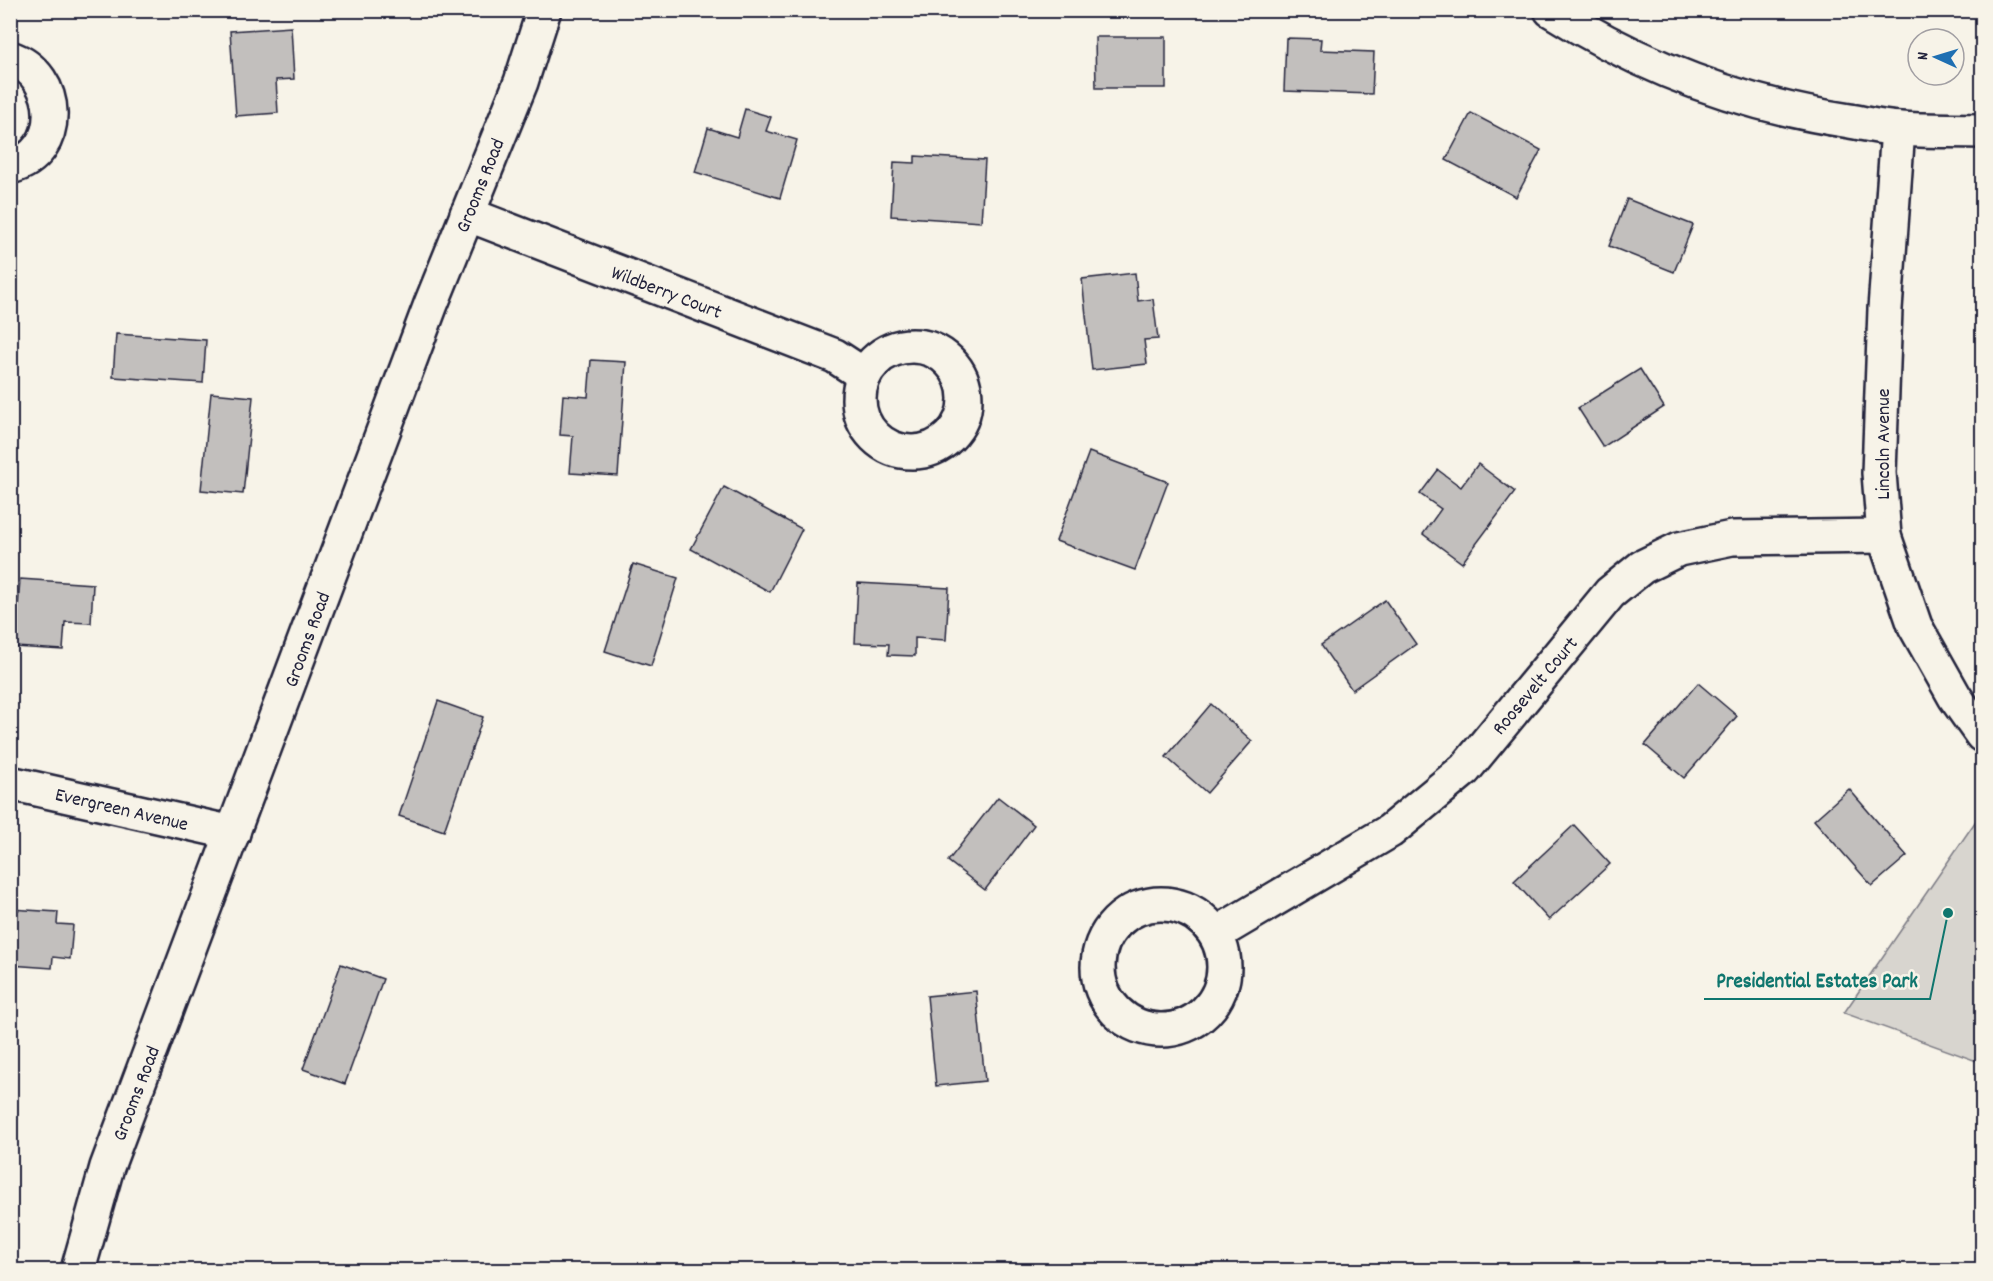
<svg xmlns="http://www.w3.org/2000/svg" width="1993" height="1281" font-family="Dekko,sans-serif">
  <rect width="100%" height="100%" fill="#f7f3e8"/>
  <filter id="ink" filterUnits="userSpaceOnUse"><feTurbulence type="fractalNoise" baseFrequency=".0167" numOctaves="2"/><feDisplacementMap in="SourceGraphic" scale="12" xChannelSelector="R" yChannelSelector="G"/><feConvolveMatrix kernelMatrix="1 2 1 2 8 2 1 2 1" color-interpolation-filters="sRGB"/></filter>
  <g filter="url(#ink)">
    <polygon fill="#d8d5cf" stroke="#7d7c85" stroke-width="1.5" points="1982,812 1982,1063 1844,1013"/>
    <g fill="#c2bfbd" stroke="#22223b" stroke-width="1.5">
      <polygon points="291,27 294,79 276,80 278,113 236,116 230,31"/>
      <polygon points="1095,37 1166,37 1166,88 1096,88"/>
      <polygon points="1286,38 1321,39 1320,50 1374,52 1372,94 1284,91"/>
      <polygon points="745,109 771,117 766,131 797,140 780,198 695,172 708,128 737,137"/>
      <polygon points="1471,113 1541,150 1516,197 1446,160"/>
      <polygon points="915,156 985,160 981,222 891,216 894,162 915,163"/>
      <polygon points="1627,199 1693,225 1674,272 1609,246"/>
      <polygon points="1135,273 1138,301 1153,299 1158,339 1144,340 1147,364 1092,370 1082,279"/>
      <polygon points="116,334 206,340 203,383 113,377"/>
      <polygon points="591,360 626,362 618,476 570,473 573,436 560,435 563,395 588,397"/>
      <polygon points="1640,369 1664,407 1603,447 1578,408"/>
      <polygon points="211,393 253,397 243,494 201,490"/>
      <polygon points="1089,452 1168,482 1135,570 1056,541"/>
      <polygon points="1478,464 1515,492 1462,563 1423,534 1441,509 1420,494 1438,470 1461,487"/>
      <polygon points="724,487 802,529 770,592 691,549"/>
      <polygon points="633,564 678,578 651,666 605,651"/>
      <polygon points="20,579 93,584 91,623 65,622 63,650 15,647"/>
      <polygon points="858,583 949,588 946,640 915,638 915,656 888,655 889,644 855,643"/>
      <polygon points="1385,600 1416,644 1352,690 1321,645"/>
      <polygon points="1698,683 1737,716 1684,778 1645,745"/>
      <polygon points="438,701 483,717 444,831 399,816"/>
      <polygon points="1211,704 1252,741 1207,793 1166,757"/>
      <polygon points="1849,789 1907,856 1872,886 1814,820"/>
      <polygon points="998,797 1034,825 985,890 948,861"/>
      <polygon points="1574,825 1610,864 1549,920 1514,881"/>
      <polygon points="10,909 58,912 57,924 73,925 70,959 53,957 52,968 10,965"/>
      <polygon points="341,964 383,979 345,1084 303,1069"/>
      <polygon points="976,991 985,1081 936,1086 927,996"/>
    </g>
    <g fill="none" stroke-linecap="round" stroke-linejoin="round">
      <g stroke="#22223b" stroke-width="38">
        <g id="minor">
          <path d="M 1551,10 C 1643,68 1743,105 1850,121 C 1867,124 1883,128 1900,129 C 1927,131 1955,130 1982,131"/>
          <path d="M 10,58 C 62,75 65,153 10,167"/>
          <polyline points="1898,129 1885,309 1879,473 1884,536 1915,626 1955,697 1982,735"/>
          <polyline points="467,214 835,356 864,375"/>
          <circle cx="912" cy="399" r="53"/>
          <polyline points="10,783 233,833"/>
          <circle cx="1161" cy="967" r="63"/>
          <polyline points="1216,934 1390,831 1465,769 1610,593 1642,567 1679,549 1732,538 1884,536"/>
        </g>
      </g>
      <g stroke="#22223b" stroke-width="38">
        <polyline id="tertiary" points="78,1270 107,1167 431,304 521,82 544,10"/>
      </g>
      <use href="#minor" stroke="#f7f3e8" stroke-width="33"/>
      <use href="#tertiary" stroke="#f7f3e8" stroke-width="33"/>
    </g>
  </g>
  <g text-anchor="middle" stroke-width="5" stroke-linejoin="round" paint-order="stroke">
    <g font-size="20" fill="#22223b" stroke="#f7f3e8">
      <text transform="translate(479 185) rotate(-68)" y="7">Grooms Road</text>
      <text transform="translate(667 291) rotate(21)" y="7">Wildberry Court</text>
      <text transform="translate(1882 444) rotate(-90)" y="7">Lincoln Avenue</text>
      <text transform="translate(306 639) rotate(-70)" y="7">Grooms Road</text>
      <text transform="translate(1534 685) rotate(-50)" y="7">Roosevelt Court</text>
      <text transform="translate(122 808) rotate(13)" y="7">Evergreen Avenue</text>
      <text transform="translate(135 1093) rotate(-69)" y="7">Grooms Road</text>
    </g>
  </g>
  <path fill="none" stroke="#0f766e" stroke-width="2" d="M1948 913L1930 999H1704"/>
  <circle fill="#0f766e" stroke="#f7f3e8" stroke-width="2" cx="1948" cy="913" r="6"/>
  <g font-size="21" text-anchor="middle" font-weight="bold" fill="#0f766e" stroke="#f7f3e8" stroke-width="5" stroke-linejoin="round" paint-order="stroke">
    <text x="1817" y="987">Presidential Estates Park</text>
  </g>
  <rect width="1993" height="1281" fill="none" stroke="#f7f3e8" stroke-width="36"/>
  <rect x="18" y="18" width="1957" height="1245" fill="none" stroke="#22223b" stroke-width="2" filter="url(#ink)"/>
  <g transform="translate(1936 57) rotate(274)"><circle r="28" fill="#f7f3e8" stroke="#a29fa3" stroke-width="1.5"/>
  <path d="M0-4.5L10 22L0 15L-10 22Z" fill="#1f6fb2"/>
  <text y="-9" font-size="16" font-weight="bold" text-anchor="middle" fill="#22223b">N</text>
  </g>
</svg>
